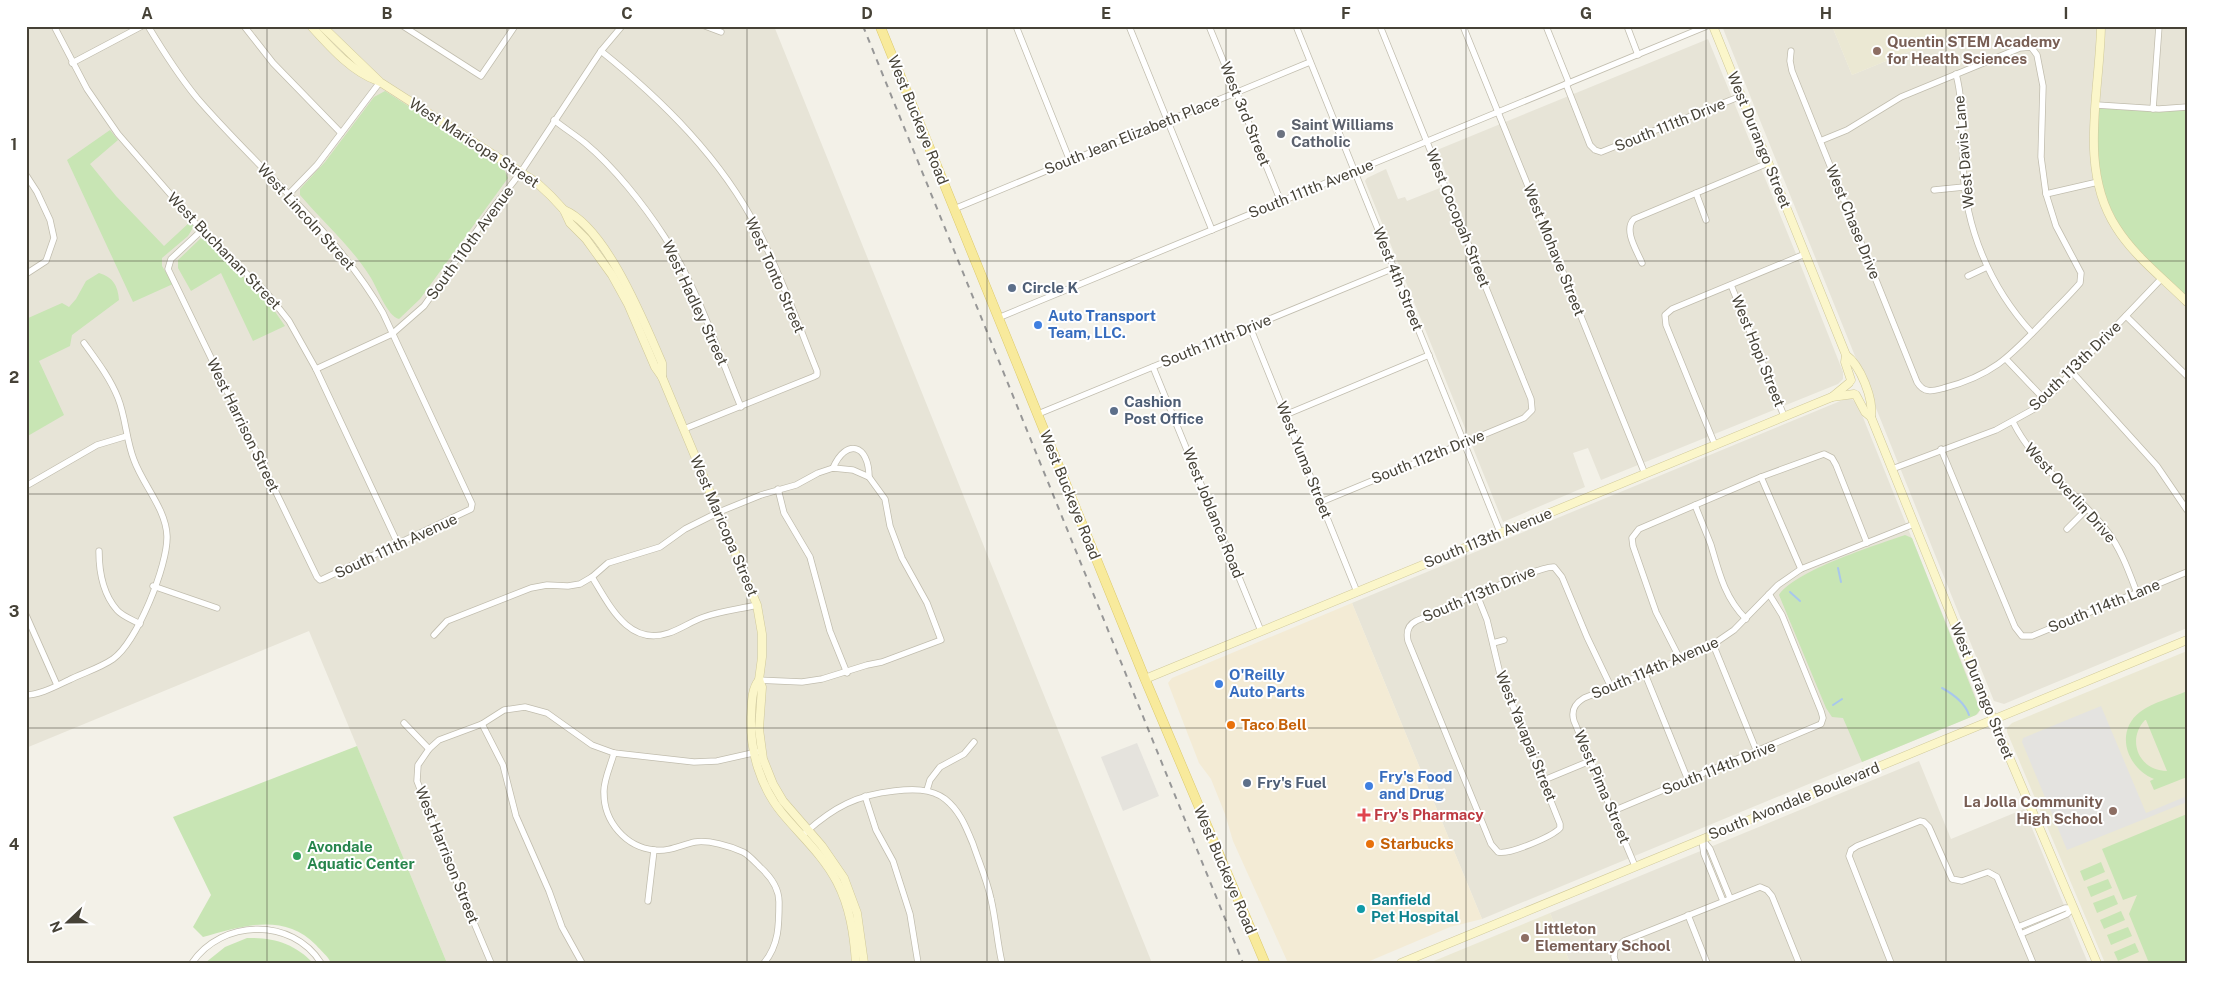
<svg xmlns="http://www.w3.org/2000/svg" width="2213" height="989" font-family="'Public Sans',sans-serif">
  <rect width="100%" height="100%" fill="#f3f1e8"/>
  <g fill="#e7e4d7">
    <polygon points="26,26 774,26 1152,963 447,963 309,631 26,748"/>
    <polygon points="1722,26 1832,26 1852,75 1971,26 2187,26 2187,628 2004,704 1994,701"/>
    <polygon points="1708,39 1801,266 1843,372 1843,379 1838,384 1601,480 1588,448 1573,453 1585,487 1503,522 1365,181 1367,178 1386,169 1398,199 1405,197 1407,201 1450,184 1437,150"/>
    <polygon points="1850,397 1858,405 1974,692 1980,710 1978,714 1482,919 1352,603"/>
    <polygon points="1919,761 1951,839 2024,809 2088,963 1570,963 1550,913"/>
  </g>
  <polygon fill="#f3ebd5" points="1352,603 1482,919 1450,927 1365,963 1288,963 1233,841 1225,814 1211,779 1199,763 1168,683 1172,678"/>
  <polygon fill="#e5e3dd" points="1137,743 1159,796 1123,811 1101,757"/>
  <g fill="#ebe8d3">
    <polygon points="1832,26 1971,26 1852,75"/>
    <polygon points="2187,651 2187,963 2105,963 2007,732 2007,728 2012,723"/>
    <polygon points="1550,913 1570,963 1429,963"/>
  </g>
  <g fill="#c8e5b4" fill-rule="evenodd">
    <path d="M 385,91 L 503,167 L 508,178 L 420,299 L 399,319 C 388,317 377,288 371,278 C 352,247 324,223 300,195 L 300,189 L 325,162 L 374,97 Z"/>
    <polygon points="2097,105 2187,107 2187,302 2127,242 2098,182"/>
    <polygon points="110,130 118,140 90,164 116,196 164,246 190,222 194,226 188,236 162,258 162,266 173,284 133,302 67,160"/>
    <polygon points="201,238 205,239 267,300 285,326 253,341 221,273 191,291 178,268 178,260"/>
    <path d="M 99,273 C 113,277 118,286 119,300 L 72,335 L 70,346 L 39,361 L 64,415 L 26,437 L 26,319 L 62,303 L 69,307 L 76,299 L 86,281 Z"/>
    <path d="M 1905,535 L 1912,538 L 1980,710 L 1976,715 L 1862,762 L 1843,718 L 1832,717 L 1826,708 L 1779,595 C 1794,571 1876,545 1905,535 Z"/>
    <path d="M 2187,691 L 2187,777 L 2154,790 L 2150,781 L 2154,779 C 2127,768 2114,732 2140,712 C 2153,702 2172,698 2187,691 ZM 2145,720 L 2146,720 L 2167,771 C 2139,771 2126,740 2145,720 Z"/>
    <path d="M 357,746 L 447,963 L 331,963 C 328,956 321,951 316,945 C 284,912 242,926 203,937 L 193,927 L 211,895 L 173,817 Z"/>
    <polygon points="2187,814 2187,963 2149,963 2129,914 2137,895 2123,900 2102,849"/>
    <polygon points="2101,862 2105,872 2084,881 2080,871"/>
    <polygon points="2108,879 2112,888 2091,897 2087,887"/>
    <polygon points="2114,895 2118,904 2097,913 2093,903"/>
    <polygon points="2121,911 2125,920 2104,929 2100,920"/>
    <polygon points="2128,927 2132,936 2111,945 2107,935"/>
    <path d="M 247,938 C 274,937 295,944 313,963 L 205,963 L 225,947 Z"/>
    <polygon points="2135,943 2139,952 2118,961 2114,952"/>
  </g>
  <polygon fill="#e4e3e0" points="2101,706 2146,813 2187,796 2187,802 2067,850 2022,742 2023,738"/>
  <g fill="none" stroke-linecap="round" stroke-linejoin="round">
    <g stroke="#a8c7ec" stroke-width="2">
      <polyline points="1838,568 1841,582"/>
      <polyline points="1790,592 1800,601"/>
      <path d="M 1942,688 C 1953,694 1965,703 1969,715"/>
      <polyline points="1833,705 1842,699"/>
    </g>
    <g stroke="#c1bdae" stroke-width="7">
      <g id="street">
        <polyline points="54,26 87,89 118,134 204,233 266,292 289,321 316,369 398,544"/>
        <path d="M 148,26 C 163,51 179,76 197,98 C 259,170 335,230 383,313 L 472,504 L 471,509 L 323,579 L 320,580 L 317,577 L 168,269 L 171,259 L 202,230"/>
        <polyline points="244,26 273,63 341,133"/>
        <polyline points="403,26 481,76 515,26"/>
        <polyline points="705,26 721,32"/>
        <polyline points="1016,26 1070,161"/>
        <polyline points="1129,26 1212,230"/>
        <polyline points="1209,26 1281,202"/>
        <polyline points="1296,26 1500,532"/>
        <polyline points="1463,26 1645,474"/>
        <polyline points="1546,26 1569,83"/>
        <polyline points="1627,26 1638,55"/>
        <path d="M 601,51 C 663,101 721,158 758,230 C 781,275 798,324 817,371 L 817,375 L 813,377 L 684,429"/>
        <path d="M 1791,51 L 1790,61 L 1792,71 L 1917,382 C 1924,394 1933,391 1944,388 C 1994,375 2011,355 2045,320 C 2056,308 2069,296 2080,283 L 2081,273 L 2056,226 L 2046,194 L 2041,157 L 2043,86 L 2037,55 L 2031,47 L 2020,48 L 1901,97 L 1847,130 L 1820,141"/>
        <polyline points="72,63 142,26"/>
        <path d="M 1956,74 C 1964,104 1961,135 1963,166 C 1965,228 1990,287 2032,333"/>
        <polyline points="1566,84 1590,145 1595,150 1601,152 1741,96"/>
        <polyline points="2097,105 2159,109 2187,107"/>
        <polyline points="2153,109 2159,26"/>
        <path d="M 554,120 C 564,128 575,135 585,143 C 614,167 644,205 664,236 C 698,288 717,350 741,407"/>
        <polyline points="26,175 37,192 50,220 54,238 46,261 26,274"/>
        <polyline points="1934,190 1964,187"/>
        <polyline points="1696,193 1706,220"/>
        <polyline points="2046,194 2098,182"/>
        <polyline points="288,195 317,165 380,82"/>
        <polyline points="954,209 1310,62"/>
        <path d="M 1642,263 C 1637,251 1623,230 1634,219 L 1768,163"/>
        <polyline points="1968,276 1987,267"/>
        <polyline points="1731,285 1784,416"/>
        <polyline points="2126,316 2187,376"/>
        <polyline points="998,318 1707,26"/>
        <polyline points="1250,327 1357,592"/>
        <polyline points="2006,359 2045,400"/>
        <polyline points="1153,367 1261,631"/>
        <polyline points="316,369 392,334 424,306 490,212 521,172 601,51 622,26"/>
        <polyline points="2072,372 2157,466 2187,510"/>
        <polyline points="1038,414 1394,268"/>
        <polyline points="1285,415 1429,355"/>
        <path d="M 2013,422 C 2036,468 2077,492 2107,531 C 2121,549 2129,572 2137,593"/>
        <polyline points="1715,445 1666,325 1665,315 1672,309 1805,254"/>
        <polyline points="1941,449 2015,627 2022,636 2032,636 2187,572"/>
        <path d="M 833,468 C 846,438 869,444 869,477"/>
        <polyline points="1892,469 1996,430 2034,409 2054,391 2162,278"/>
        <polyline points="1761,477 1801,569"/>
        <polyline points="26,486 97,445 127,436"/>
        <polyline points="778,489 784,513 810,557 830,631 847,673"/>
        <polyline points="1321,502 1524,418 1532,410 1531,399 1380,26"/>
        <path d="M 1695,505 C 1700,518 1706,532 1711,545 C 1719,573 1725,598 1746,619"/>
        <polyline points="2067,529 2087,509"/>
        <path d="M 99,551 C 99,571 103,594 117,610 C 122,616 133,620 140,624"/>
        <path d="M 592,577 C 609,604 628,647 669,633 C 681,629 692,621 704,617 C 721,611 740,609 757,605"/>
        <polyline points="153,586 217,608"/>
        <path d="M 1477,595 L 1487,620 L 1500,674 L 1560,824 L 1560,828 C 1552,837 1508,855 1498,852 L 1491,844 L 1408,641 C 1406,632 1408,625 1416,621 C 1438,612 1539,565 1554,567 L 1562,577 L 1587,637 L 1611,687"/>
        <polyline points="26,615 57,685"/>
        <polyline points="434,635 447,621 531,588 547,585 568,586 580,584 592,577 608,563 660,547 685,529 719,512 761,495 796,485 818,473 833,468 853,470 869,477 885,499 890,526 902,558 927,603 941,640 882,662 867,665 822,679 802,682 759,680"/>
        <polyline points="1493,643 1504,640"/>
        <polyline points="1713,644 1757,752"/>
        <polyline points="1680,659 1656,612 1633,546 1632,538 1639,529 1761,477 1824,454 1832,458 1836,465 1867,543"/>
        <polyline points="1645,674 1688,780"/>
        <path d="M 26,695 C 40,695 56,686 69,680 C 83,673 100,668 113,659 C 137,642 168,565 167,536 C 166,509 143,485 134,460 C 126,440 126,418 118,398 C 110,378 97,361 84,343"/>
        <polyline points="404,723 429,749"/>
        <polyline points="482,724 503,765 516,816 549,891 562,927 582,963"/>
        <path d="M 614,753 C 611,765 603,781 604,793 C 604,822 626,847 654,850 C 669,852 681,845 695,842 C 709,840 730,846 743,852 C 749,855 755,862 760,867 C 770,876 779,888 779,902 C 779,925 779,945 764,963"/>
        <polyline points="1544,780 1590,761"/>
        <polyline points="927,790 930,780 940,767 964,754 974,742"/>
        <polyline points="865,796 876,830 893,861 910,914 918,963"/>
        <polyline points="1613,811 1821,724 1823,718 1821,711 1782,615 1769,594"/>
        <path d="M 806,832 C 834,807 857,795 894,791 C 911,789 931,788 945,799 C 960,811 966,827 973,844 C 979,862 987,880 991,899 C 996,920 997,942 1002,963"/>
        <polyline points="1702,839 1710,849 1730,898"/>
        <polyline points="1702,841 1704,854 1723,901"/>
        <path d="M 1635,866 L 1574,721 C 1571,711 1574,704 1584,698 L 1672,663 L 1718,641 L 1734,630 L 1778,585 L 1801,569 L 1914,524"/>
        <polyline points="648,901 654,850"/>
        <polyline points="1688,915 1707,963"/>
        <polyline points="2018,927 2065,908 2073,908"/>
        <polyline points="2021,934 2067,914 2073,908"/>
        <path d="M 192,963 C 222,919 292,917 321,963"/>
        <polyline points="491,963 445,854 417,781 418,765 429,749 439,740 482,724 504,710 525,707 547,713 592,745 614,753 694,762 717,761 757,752"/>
        <polyline points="1616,963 1614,957 1615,949 1624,941 1760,887 1767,890 1772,896 1799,963"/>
        <polyline points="1891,963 1849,856 1851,850 1857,846 1920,821 1924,822 1929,827 1952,879 1962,881 1988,872 1997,877 2033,963"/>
      </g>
    </g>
    <g stroke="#d0c99a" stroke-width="9">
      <g id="secondary">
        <path d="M 311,26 C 330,47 352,72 378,81"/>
        <polyline points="322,26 380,82 536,182 551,196 564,210 570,223 586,239 612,275 628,304 655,367 662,377 757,605 762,634 762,657 759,680 762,687 759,729 763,759 773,784 783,801 822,846 844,878 857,913 864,963"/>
        <polyline points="1713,26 1846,355 1845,362 1851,380"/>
        <path d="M 2101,26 C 2100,92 2078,168 2116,227 C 2134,256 2163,278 2187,302"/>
        <path d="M 564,210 C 606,227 644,322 662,363 L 662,377"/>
        <path d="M 1846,355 C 1860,365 1874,399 1871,417"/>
        <polyline points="1856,395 1865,412 1871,417 1993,719 2097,963"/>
        <polyline points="1832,397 1849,383"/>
        <polyline points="1145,679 1832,397 1854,394"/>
        <path d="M 759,680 C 751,690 752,704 751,717 C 750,751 760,786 782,813 C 801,836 823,855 837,882 C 850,907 854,934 856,963"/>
        <polyline points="1401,963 2187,640"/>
      </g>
    </g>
    <g stroke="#dcca6d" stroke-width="10">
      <polyline id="primary" points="880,26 1145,679 1265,963"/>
    </g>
    <use href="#street" stroke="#fff" stroke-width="5.5"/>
    <use href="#secondary" stroke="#fbf6ca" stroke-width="8"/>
    <use href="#primary" stroke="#f8ea9c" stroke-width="9"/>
    <polyline stroke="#979797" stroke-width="2" stroke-dasharray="6 6" stroke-linecap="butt" points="863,26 1243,963"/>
  </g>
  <path fill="none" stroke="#464237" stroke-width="1" stroke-opacity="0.55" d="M 267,26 L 267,963M 507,26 L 507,963M 747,26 L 747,963M 987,26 L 987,963M 1226,26 L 1226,963M 1466,26 L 1466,963M 1706,26 L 1706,963M 1946,26 L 1946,963M 26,261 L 2187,261M 26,494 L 2187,494M 26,728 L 2187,728"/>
  <g fill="#8d6e63" stroke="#fff" stroke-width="2">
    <circle cx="1877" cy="51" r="5"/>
    <circle cx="2113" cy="811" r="5"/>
    <circle cx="1525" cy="938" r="5"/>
  </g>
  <circle fill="#6b7280" stroke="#fff" stroke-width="2" cx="1281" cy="134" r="5"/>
  <g fill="#5c6f8a" stroke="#fff" stroke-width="2">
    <circle cx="1012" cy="288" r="5"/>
    <circle cx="1114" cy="411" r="5"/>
    <circle cx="1247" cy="783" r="5"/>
  </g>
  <g fill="#3f7fe0" stroke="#fff" stroke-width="2">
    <circle cx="1038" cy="325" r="5"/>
    <circle cx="1219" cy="684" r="5"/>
    <circle cx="1369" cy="786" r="5"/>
  </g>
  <g fill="#e8710a" stroke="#fff" stroke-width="2">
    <circle cx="1231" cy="725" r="5"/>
    <circle cx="1370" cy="844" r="5"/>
  </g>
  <path fill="#e0444e" stroke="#fff" stroke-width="2" d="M1361.5 807.5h5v5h5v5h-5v5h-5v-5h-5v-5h5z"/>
  <circle fill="#2e9e5b" stroke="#fff" stroke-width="2" cx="297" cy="856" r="5"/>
  <circle fill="#0f9aa8" stroke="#fff" stroke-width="2" cx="1361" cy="909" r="5"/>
  <g text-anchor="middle" stroke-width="4" stroke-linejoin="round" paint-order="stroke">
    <g font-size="15" font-weight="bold" fill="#785e54" stroke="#fff" text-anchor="start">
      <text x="1887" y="47">Quentin STEM Academy<tspan x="1887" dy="17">for Health Sciences</tspan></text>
      <text x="2103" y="807" text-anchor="end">La Jolla Community<tspan x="2103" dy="17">High School</tspan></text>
      <text x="1535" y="934">Littleton<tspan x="1535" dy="17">Elementary School</tspan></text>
    </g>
    <g font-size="15" fill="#464237" stroke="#fff">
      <text transform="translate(1245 114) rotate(68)" y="5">West 3rd Street</text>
      <text transform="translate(918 120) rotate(68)" y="5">West Buckeye Road</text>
      <text transform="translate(1670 125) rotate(-22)" y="5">South 111th Drive</text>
      <text transform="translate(1132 135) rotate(-22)" y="5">South Jean Elizabeth Place</text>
      <text transform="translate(1759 140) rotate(68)" y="5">West Durango Street</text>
      <text transform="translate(474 143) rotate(33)" y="5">West Maricopa Street</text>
      <text transform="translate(1964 152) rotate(-95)" y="5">West Davis Lane</text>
      <text transform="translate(1311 189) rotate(-22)" y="5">South 111th Avenue</text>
      <text transform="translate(306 217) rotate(48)" y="5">West Lincoln Street</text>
      <text transform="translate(1458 218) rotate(68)" y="5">West Cocopah Street</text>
      <text transform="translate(1853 222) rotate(68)" y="5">West Chase Drive</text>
      <text transform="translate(470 243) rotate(-54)" y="5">South 110th Avenue</text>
      <text transform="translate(1554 250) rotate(68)" y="5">West Mohave Street</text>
      <text transform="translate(224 251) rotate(46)" y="5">West Buchanan Street</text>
      <text transform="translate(775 275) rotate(66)" y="5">West Tonto Street</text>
      <text transform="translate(1398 279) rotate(68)" y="5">West 4th Street</text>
      <text transform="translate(695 303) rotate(65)" y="5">West Hadley Street</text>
      <text transform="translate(1216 341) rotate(-22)" y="5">South 111th Drive</text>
      <text transform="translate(1758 351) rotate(68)" y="5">West Hopi Street</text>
      <text transform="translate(2075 366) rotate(-44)" y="5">South 113th Drive</text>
      <text transform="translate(243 425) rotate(64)" y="5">West Harrison Street</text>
      <text transform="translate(1428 457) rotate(-22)" y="5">South 112th Drive</text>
      <text transform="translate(1304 460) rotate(68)" y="5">West Yuma Street</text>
      <text transform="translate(2070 493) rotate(48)" y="5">West Overlin Drive</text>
      <text transform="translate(1070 495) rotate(68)" y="5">West Buckeye Road</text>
      <text transform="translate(1213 513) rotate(68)" y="5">West Joblanca Road</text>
      <text transform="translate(724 526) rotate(67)" y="5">West Maricopa Street</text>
      <text transform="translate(1488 538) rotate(-22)" y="5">South 113th Avenue</text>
      <text transform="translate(396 546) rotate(-25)" y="5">South 111th Avenue</text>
      <text transform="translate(1479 594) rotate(-23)" y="5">South 113th Drive</text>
      <text transform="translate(2104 606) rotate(-22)" y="5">South 114th Lane</text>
      <text transform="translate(1655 668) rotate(-23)" y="5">South 114th Avenue</text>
      <text transform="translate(1982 691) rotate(68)" y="5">West Durango Street</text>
      <text transform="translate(1526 736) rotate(68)" y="5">West Yavapai Street</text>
      <text transform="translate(1719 768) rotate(-22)" y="5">South 114th Drive</text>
      <text transform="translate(1602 787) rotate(67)" y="5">West Pima Street</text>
      <text transform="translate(1794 801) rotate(-22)" y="5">South Avondale Boulevard</text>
      <text transform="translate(447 855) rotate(68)" y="5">West Harrison Street</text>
      <text transform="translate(1225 870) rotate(67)" y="5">West Buckeye Road</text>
    </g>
    <g font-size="15" font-weight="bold" fill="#5b616d" stroke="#fff" text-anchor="start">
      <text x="1291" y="130">Saint Williams<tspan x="1291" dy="17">Catholic</tspan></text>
    </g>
    <g font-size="15" font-weight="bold" fill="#4e5e75" stroke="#fff" text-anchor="start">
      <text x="1022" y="293">Circle K</text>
      <text x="1124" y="407">Cashion<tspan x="1124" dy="17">Post Office</tspan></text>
      <text x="1257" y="788">Fry's Fuel</text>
    </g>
    <g font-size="15" font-weight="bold" fill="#366cbe" stroke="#fff" text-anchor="start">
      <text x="1048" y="321">Auto Transport<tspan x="1048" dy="17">Team, LLC.</tspan></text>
      <text x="1229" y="680">O'Reilly<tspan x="1229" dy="17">Auto Parts</tspan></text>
      <text x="1379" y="782">Fry's Food<tspan x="1379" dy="17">and Drug</tspan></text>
    </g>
    <g font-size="15" font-weight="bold" fill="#c56008" stroke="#fff" text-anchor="start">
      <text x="1241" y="730">Taco Bell</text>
      <text x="1380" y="849">Starbucks</text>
    </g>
    <g font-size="15" font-weight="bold" fill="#be3a42" stroke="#fff" text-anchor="start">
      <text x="1374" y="820">Fry's Pharmacy</text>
    </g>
    <g font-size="15" font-weight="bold" fill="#27864d" stroke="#fff" text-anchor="start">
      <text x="307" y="852">Avondale<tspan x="307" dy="17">Aquatic Center</tspan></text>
    </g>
    <g font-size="15" font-weight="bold" fill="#0d838f" stroke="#fff" text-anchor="start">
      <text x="1371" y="905">Banfield<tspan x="1371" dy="17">Pet Hospital</tspan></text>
    </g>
  </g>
  <rect width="2213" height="989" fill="none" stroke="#ffffff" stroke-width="55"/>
  <g transform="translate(68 922) rotate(248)" stroke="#ffffff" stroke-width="4" paint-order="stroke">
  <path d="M0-4L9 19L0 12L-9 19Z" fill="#464237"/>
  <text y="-8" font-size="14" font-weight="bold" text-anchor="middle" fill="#464237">N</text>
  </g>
  <rect x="28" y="28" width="2158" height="934" fill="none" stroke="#464237" stroke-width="2"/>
  <g font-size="16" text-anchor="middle" font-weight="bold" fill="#464237">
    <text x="147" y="19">A</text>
    <text x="387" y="19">B</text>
    <text x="627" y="19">C</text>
    <text x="867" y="19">D</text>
    <text x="1106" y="19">E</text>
    <text x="1346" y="19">F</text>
    <text x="1586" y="19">G</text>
    <text x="1826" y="19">H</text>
    <text x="2066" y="19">I</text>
    <text x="14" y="150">1</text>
    <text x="14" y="383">2</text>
    <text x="14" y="617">3</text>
    <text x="14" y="850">4</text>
  </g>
</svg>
